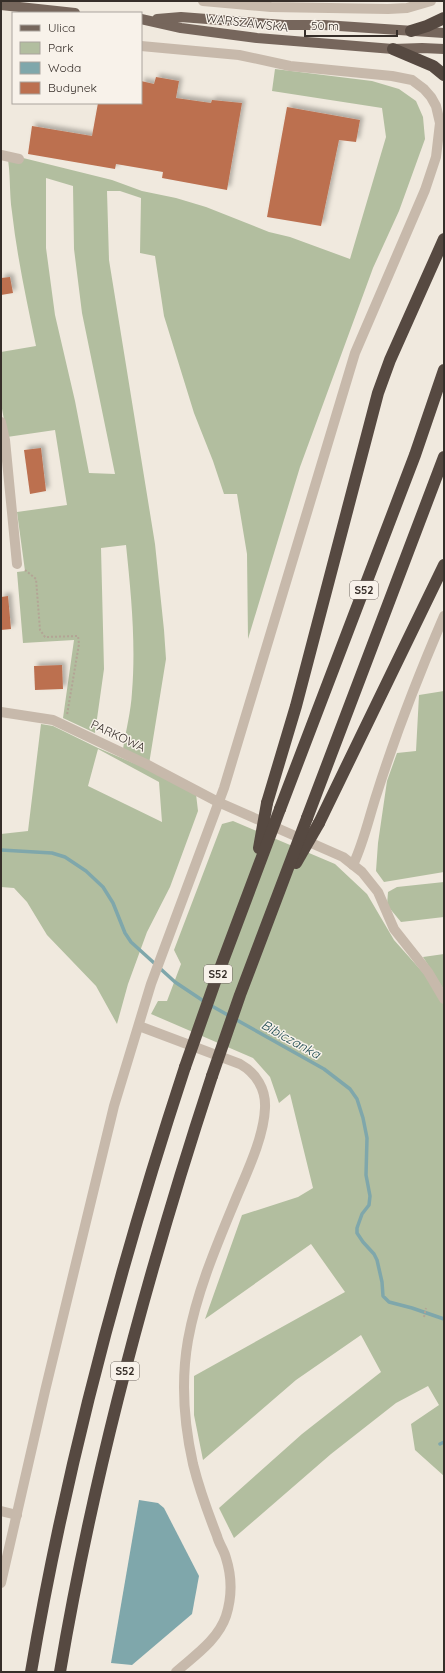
<svg xmlns="http://www.w3.org/2000/svg" width="445" height="1673" font-family="Quicksand,sans-serif">
  <defs>
    <filter id="shadow"><feDropShadow dx="3.5" dy="-3.5" stdDeviation="2" flood-color="#0004"/></filter>
  </defs>
  <rect width="100%" height="100%" fill="#f0e9de"/>
  <g fill="#b2be9f" fill-rule="evenodd">
    <path d="M 275,69 L 372,81 L 399,89 L 416,101 L 423,117 L 425,139 L 399,211 L 373,268 L 300,467 L 248,639 L 247,554 L 237,494 L 224,494 L 213,461 L 194,413 L 164,316 L 155,256 L 140,253 L 141,198 L 120,191 L 107,191 L 109,260 L 155,544 L 164,630 L 166,659 L 149,764 L 123,749 C 126,730 131,711 132,692 C 136,643 131,593 126,545 L 101,548 L 104,669 L 95,733 L 63,718 L 74,640 L 23,643 L 17,572 L 25,571 L 17,512 L 67,505 L 55,430 L 7,437 L 1,403 L 1,352 L 36,346 C 27,302 17,257 12,212 C 9,193 11,173 7,154 L 112,180 L 142,191 L 176,198 L 206,207 L 269,232 L 290,237 L 350,259 L 386,137 L 382,108 L 272,91 ZM 46,178 L 73,186 L 74,249 L 82,313 L 115,474 L 89,473 L 75,401 L 55,315 L 46,248 Z"/>
    <polygon points="444,691 444,872 384,882 376,871 378,843 387,781 397,753 416,751 419,695"/>
    <path d="M 41,724 L 53,726 L 98,748 L 157,773 L 196,794 L 198,811 L 170,887 L 147,932 L 128,984 L 117,1024 L 96,986 L 47,935 L 27,902 L 14,888 L 1,887 L 1,834 L 28,831 ZM 98,749 L 159,782 L 162,822 L 88,786 Z"/>
    <polygon points="233,821 335,864 367,894 394,940 426,976 444,1005 444,1476 415,1450 411,1424 439,1405 428,1386 396,1403 331,1454 234,1538 219,1508 302,1434 381,1372 361,1335 296,1380 203,1460 194,1415 194,1376 345,1292 311,1244 205,1319 242,1215 298,1197 313,1188 290,1094 279,1103 270,1077 253,1058 151,1014 158,1001 167,1001 181,964 174,950 222,824"/>
    <polygon points="444,882 444,917 401,922 387,905 388,892 397,887"/>
    <polygon points="444,954 444,990 423,957"/>
  </g>
  <polygon fill="#7fa7ab" points="139,1500 158,1503 164,1508 199,1576 192,1614 132,1665 111,1663"/>
  <g fill="none" stroke-linecap="round" stroke-linejoin="round">
    <g stroke="#7fa7ab" stroke-width="3.5">
      <polyline points="1,850 52,853 65,857 86,871 103,887 113,903 125,933 131,942 175,982 205,1002"/>
      <polyline points="210,1005 324,1069 350,1089 357,1099 363,1118 367,1138 366,1175 370,1196 369,1205 362,1214 357,1228 357,1233 363,1242 374,1254 377,1260 382,1282 383,1296 389,1302 412,1308 444,1319"/>
      <polyline points="440,1444 444,1442"/>
    </g>
  </g>
  <g fill="#bc7050" filter="url(#shadow)">
    <polygon points="156,77 179,81 176,98 211,103 212,100 242,103 227,190 162,178 163,172 116,164 115,169 28,154 32,126 92,136 98,103 141,103 141,81 154,84"/>
    <polygon points="287,107 360,120 356,142 339,140 321,226 267,217"/>
    <polygon points="10,277 13,293 1,295 1,278"/>
    <polygon points="41,448 46,491 30,494 24,450"/>
    <polygon points="8,596 11,629 1,630 1,597"/>
    <polygon points="62,665 63,689 35,690 34,666"/>
  </g>
  <g fill="none" stroke-linecap="round" stroke-linejoin="round">
    <g stroke="#b3a495" stroke-width="2" stroke-dasharray="2 2" stroke-linecap="butt">
      <polyline points="25,570 36,579 40,630 45,637 78,636 79,644 67,715"/>
      <polyline points="424,1317 426,1308"/>
    </g>
    <g stroke="#c7b9ab" stroke-width="10">
      <polyline points="203,1 271,7 388,9 407,8 431,1"/>
      <polyline points="1,155 19,159"/>
      <polyline points="1,422 5,440 17,564"/>
      <polyline points="1,712 53,720 146,764 218,802 343,857 362,872 378,892 394,929 428,972 444,999"/>
      <path d="M 353,865 C 364,842 369,817 377,793 C 396,733 419,674 444,616"/>
      <path d="M 139,1026 L 240,1064 C 256,1073 266,1089 265,1108 C 264,1136 248,1170 237,1196 C 218,1242 197,1290 188,1340 C 181,1380 184,1424 193,1464 C 199,1488 208,1513 217,1536 C 219,1544 224,1550 226,1558 C 232,1577 232,1597 226,1616 C 218,1640 194,1656 176,1672"/>
      <polyline points="1,1511 17,1515"/>
      <polyline points="1,1583 45,1391 114,1106 151,984 224,788 355,353 425,190 436,157 440,123 436,106 431,97 424,89 412,80 392,76 290,66 239,55 141,46"/>
    </g>
    <g stroke="#76665c" stroke-width="10">
      <polyline points="1,5 75,13"/>
      <polyline points="141,19 181,28 257,38 393,49 422,48 444,49"/>
      <polyline points="157,19 181,17 284,25 324,25 444,33"/>
    </g>
    <g stroke="#564941" stroke-width="12">
      <polyline points="411,31 427,26 444,18"/>
      <polyline points="393,49 433,66 444,75"/>
      <polyline points="267,803 296,706 378,393 390,360 444,239"/>
      <polyline points="280,809 415,455 444,370"/>
      <polyline points="307,818 444,457"/>
      <polyline points="319,823 444,565"/>
      <path d="M 31,1672 C 66,1466 120,1265 185,1067"/>
      <path d="M 60,1672 C 94,1470 148,1271 212,1076"/>
    </g>
    <g stroke="#564941" stroke-width="12">
      <polyline points="259,848 267,803"/>
      <polyline points="296,863 319,823"/>
      <polyline points="185,1067 215,982 280,809"/>
      <polyline points="212,1076 240,995 307,818"/>
    </g>
  </g>
  <g text-anchor="middle" stroke-width="3" stroke-linejoin="round" paint-order="stroke">
    <g fill="#f8f2ea" stroke="#706963" stroke-width="1">
      <rect x="350" y="581" width="28" height="18" rx="3"/>
      <rect x="204" y="965" width="28" height="18" rx="3"/>
      <rect x="111" y="1362" width="28" height="18" rx="3"/>
    </g>
    <g font-size="11" font-weight="bold" fill="#362e29">
      <text x="364" y="594">S52</text>
      <text x="218" y="978">S52</text>
      <text x="125" y="1375">S52</text>
    </g>
    <g font-size="12" fill="#362e29" stroke="#f8f2ea">
      <text transform="translate(247 23) rotate(7)" y="4">WARSZAWSKA</text>
      <text transform="translate(118 736) rotate(25)" y="4">PARKOWA</text>
    </g>
    <g font-size="13" font-style="italic" fill="#224e54" stroke="#f8f2ea">
      <text transform="translate(291 1039) rotate(29)" y="5">Bibiczanka</text>
    </g>
  </g>
  <rect width="445" height="1673" fill="none" stroke="#362e29" stroke-width="4"/>
  <rect x="12" y="12" width="130" height="92" fill="#f8f2ea" stroke="#aaa49d"/>
  <rect x="20" y="25" width="20" height="6" fill="#76665c" stroke="#aaa49d"/>
  <text x="48" y="32" font-size="12" fill="#362e29">Ulica</text>
  <rect x="20" y="42" width="20" height="12" fill="#b2be9f" stroke="#aaa49d"/>
  <text x="48" y="52" font-size="12" fill="#362e29">Park</text>
  <rect x="20" y="62" width="20" height="12" fill="#7fa7ab" stroke="#aaa49d"/>
  <text x="48" y="72" font-size="12" fill="#362e29">Woda</text>
  <rect x="20" y="82" width="20" height="12" fill="#bc7050" stroke="#aaa49d"/>
  <text x="48" y="92" font-size="12" fill="#362e29">Budynek</text>
  <path d="M305 30v6h92v-6" fill="none" stroke="#362e29" stroke-width="2"/>
  <text x="311" y="30" font-size="12" fill="#362e29" stroke="#f8f2ea" stroke-width="3" paint-order="stroke">50 m</text>
</svg>
